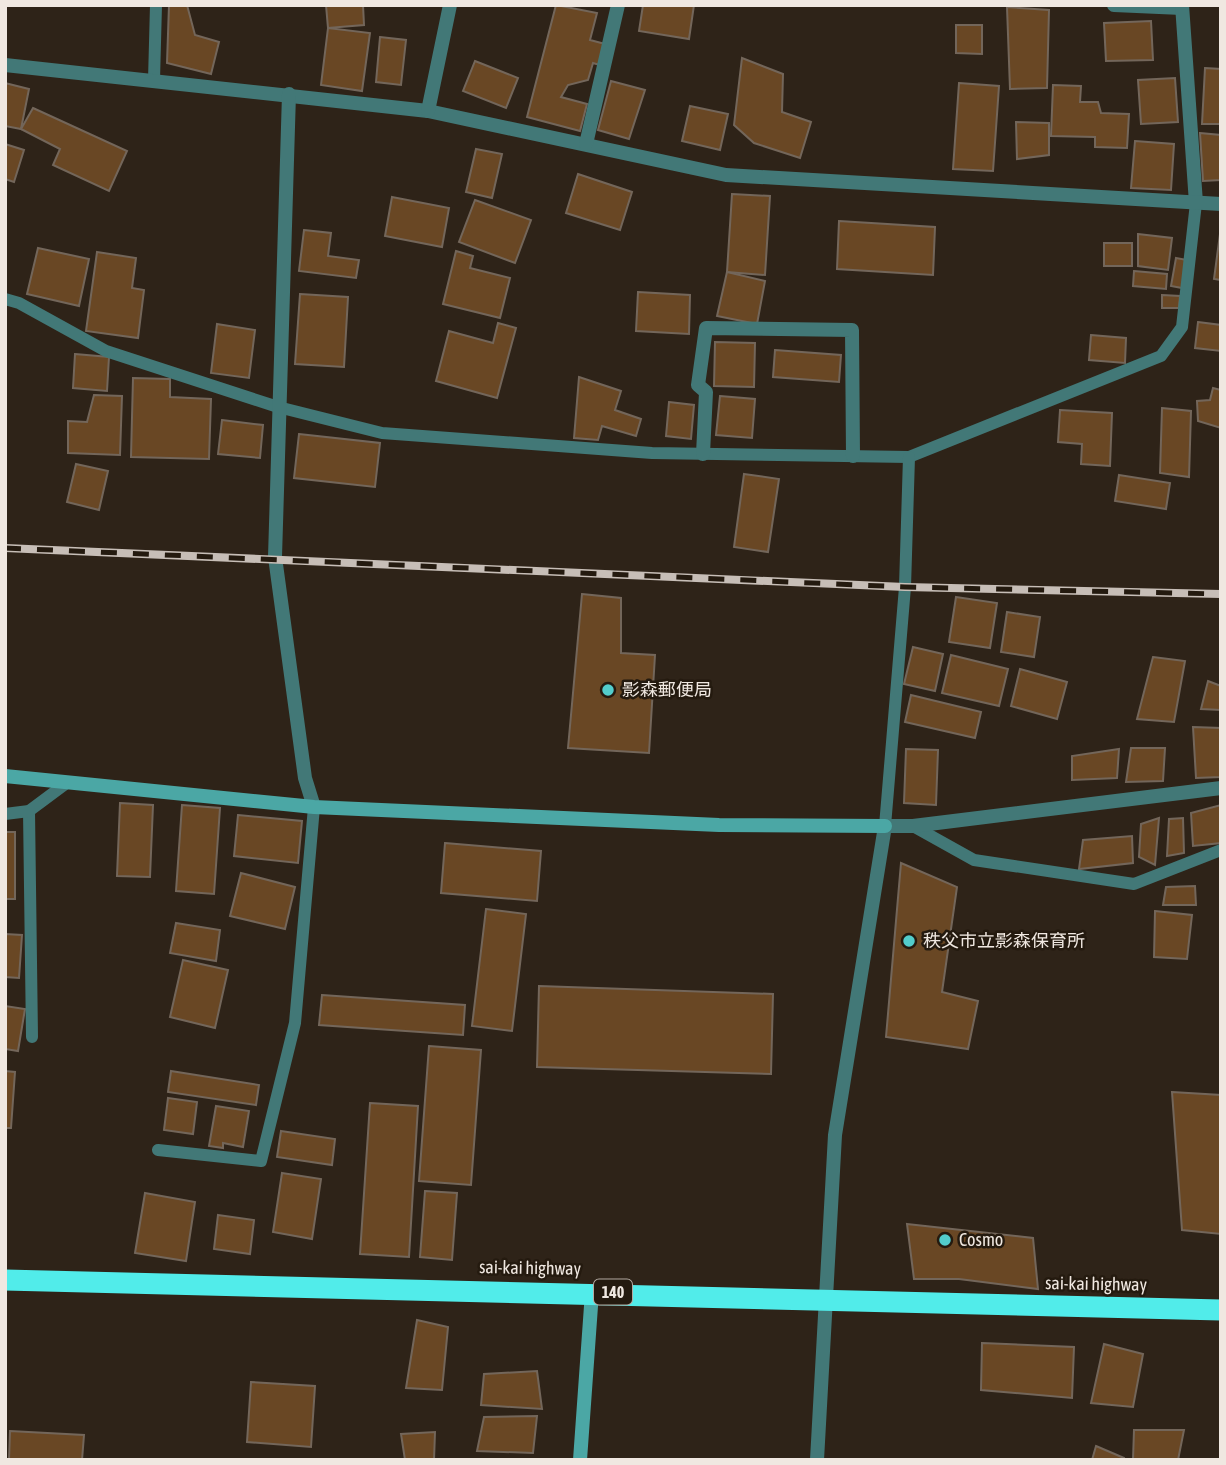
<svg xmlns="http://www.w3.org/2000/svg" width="1226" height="1465" font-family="'Asap Condensed','Noto Sans JP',sans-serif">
  <rect width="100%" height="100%" fill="#2e2318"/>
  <g fill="#694724" stroke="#73665a" stroke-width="2">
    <polygon points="169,5 187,5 195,35 219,42 211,74 167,63"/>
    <polygon points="326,5 363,5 364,25 328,28"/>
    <polygon points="556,5 597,13 590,40 609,45 603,66 593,63 588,80 568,85 561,97 587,104 580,131 527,117"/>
    <polygon points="643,5 694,5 689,39 639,31"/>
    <polygon points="1007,7 1049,10 1047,88 1010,89"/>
    <polygon points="1151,21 1153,60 1106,61 1104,23"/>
    <polygon points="956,25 982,25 982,54 956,53"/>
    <polygon points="328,28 370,33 362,91 321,85"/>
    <polygon points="380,37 406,40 401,85 376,82"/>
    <polygon points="742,58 783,74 782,112 811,122 800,158 754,143 734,125"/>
    <polygon points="475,61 518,78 506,108 463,91"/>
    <polygon points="1205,68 1221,69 1221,124 1202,124"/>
    <polygon points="1175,78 1178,122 1141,124 1138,80"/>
    <polygon points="611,81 645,90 629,139 598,130"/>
    <polygon points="5,83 29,89 21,129 5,126"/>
    <polygon points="959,83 999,86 993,171 953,169"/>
    <polygon points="1053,85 1081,86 1080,102 1098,102 1101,113 1129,114 1127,148 1095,147 1095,137 1051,136"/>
    <polygon points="690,106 728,114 720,150 682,141"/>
    <polygon points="33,108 127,151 109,191 53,165 60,149 21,129"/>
    <polygon points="1016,122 1049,123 1049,155 1017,159"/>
    <polygon points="1200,133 1221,135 1221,180 1203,181"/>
    <polygon points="1135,141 1174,144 1171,190 1131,188"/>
    <polygon points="5,144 24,150 14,182 5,179"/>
    <polygon points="476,149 502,154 492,198 466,192"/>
    <polygon points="578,174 632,192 620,230 566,213"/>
    <polygon points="732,194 770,196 765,275 727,272"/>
    <polygon points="392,197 449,208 442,247 385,236"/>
    <polygon points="475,200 531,220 515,263 459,242"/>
    <polygon points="839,221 935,227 933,275 837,269"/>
    <polygon points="304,230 331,233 328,256 359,260 356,278 299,271"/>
    <polygon points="1138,234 1172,238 1168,270 1138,266"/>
    <polygon points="1220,234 1221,234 1221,280 1214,279"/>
    <rect x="1104" y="243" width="28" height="23"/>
    <polygon points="38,248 89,259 79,306 27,294"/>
    <polygon points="456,251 473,256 470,268 510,278 500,318 443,304"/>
    <polygon points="97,252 136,258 132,288 144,290 138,338 86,331"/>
    <polygon points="1176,258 1187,260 1182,288 1171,286"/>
    <polygon points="1134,271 1167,274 1166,289 1133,286"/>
    <polygon points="727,272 765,281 757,324 717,316"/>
    <polygon points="638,292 690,295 689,334 636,331"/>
    <polygon points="300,294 348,297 344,367 295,364"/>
    <polygon points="1162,295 1180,296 1179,308 1162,308"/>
    <polygon points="1198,322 1221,325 1221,351 1195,348"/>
    <polygon points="498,323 516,328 497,398 436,381 449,331 493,343"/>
    <polygon points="217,324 255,330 249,378 211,373"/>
    <polygon points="1091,335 1126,338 1125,363 1089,360"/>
    <polygon points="715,342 755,343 754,387 714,386"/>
    <polygon points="775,350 841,355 839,382 773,377"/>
    <polygon points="75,354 109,357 107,391 73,388"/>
    <polygon points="579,377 621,391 615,410 641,419 636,436 602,426 598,440 574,438"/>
    <polygon points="133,378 170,379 170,397 211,399 209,459 131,457"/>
    <polygon points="1213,388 1221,390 1221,428 1198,421 1197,401 1210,400"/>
    <polygon points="94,395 122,396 120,455 68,453 68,421 87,422"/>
    <polygon points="720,396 755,399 752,438 716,435"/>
    <polygon points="669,402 694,405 691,439 666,436"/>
    <polygon points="1162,408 1191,411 1189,477 1160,473"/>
    <polygon points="1060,410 1112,413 1110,466 1081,464 1082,444 1058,442"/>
    <polygon points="222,420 263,425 260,458 218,454"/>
    <polygon points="299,434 380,443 375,487 294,478"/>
    <polygon points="76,464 108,471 99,510 67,502"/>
    <polygon points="744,474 779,479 768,552 734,547"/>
    <polygon points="1119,475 1170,483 1166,509 1115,501"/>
    <polygon points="582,594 621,598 621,653 655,655 649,753 568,748"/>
    <polygon points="956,597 997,603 990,648 949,642"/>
    <polygon points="1007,612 1040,617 1034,657 1001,652"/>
    <polygon points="913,647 943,654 935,691 904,684"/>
    <polygon points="951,655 1008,669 999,706 942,693"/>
    <polygon points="1153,657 1185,661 1174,722 1137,719"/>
    <polygon points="1020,669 1067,682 1057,719 1011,706"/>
    <polygon points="1208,681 1221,686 1221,710 1201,709"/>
    <polygon points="911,695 981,712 975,738 905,722"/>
    <polygon points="1193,727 1221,728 1221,777 1196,778"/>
    <polygon points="1131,748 1165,748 1163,781 1126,782"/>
    <polygon points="906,749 938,750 936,805 904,803"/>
    <polygon points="1119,749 1117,778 1072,780 1072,756"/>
    <polygon points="120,803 153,805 150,877 117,876"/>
    <polygon points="182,805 220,808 214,894 176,891"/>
    <polygon points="1221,805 1221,843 1193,846 1191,813"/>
    <polygon points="238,815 302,821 298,863 234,856"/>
    <polygon points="1159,818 1155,865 1139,857 1141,824"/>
    <polygon points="1183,818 1184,853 1167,856 1169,819"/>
    <rect x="5" y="832" width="10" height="67"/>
    <polygon points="1132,836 1133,863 1079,869 1083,840"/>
    <polygon points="445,843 541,851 537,901 441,893"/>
    <polygon points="901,863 957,887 942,992 978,1001 968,1049 886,1037"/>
    <polygon points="241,873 295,887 285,929 230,916"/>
    <polygon points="1195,886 1196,905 1163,905 1166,887"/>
    <polygon points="486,909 526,914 512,1031 472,1026"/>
    <polygon points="1155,911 1192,915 1187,959 1154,957"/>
    <polygon points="176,923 220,930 216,961 170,953"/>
    <polygon points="5,934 22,935 19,978 5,977"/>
    <polygon points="183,960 228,970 215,1028 170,1017"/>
    <polygon points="539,986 773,994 771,1074 537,1067"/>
    <polygon points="322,995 465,1005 463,1035 319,1025"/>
    <polygon points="5,1006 25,1009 18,1051 5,1049"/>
    <polygon points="429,1046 481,1050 471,1185 419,1181"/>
    <polygon points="5,1071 15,1072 11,1128 5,1128"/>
    <polygon points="171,1071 259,1085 256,1105 168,1092"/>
    <polygon points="1172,1092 1221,1095 1221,1234 1182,1230"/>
    <polygon points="168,1098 197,1102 193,1134 164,1130"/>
    <polygon points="370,1103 418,1106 409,1257 360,1254"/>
    <polygon points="216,1106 249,1111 243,1147 223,1143 223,1148 209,1146"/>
    <polygon points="281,1131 335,1139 332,1165 277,1157"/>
    <polygon points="282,1173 321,1179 312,1239 273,1232"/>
    <polygon points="425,1191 457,1193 452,1260 420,1257"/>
    <polygon points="145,1193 195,1202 186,1261 135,1253"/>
    <polygon points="218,1215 254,1220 250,1254 214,1249"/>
    <polygon points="907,1224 1033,1238 1038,1289 959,1279 914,1279"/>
    <polygon points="417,1320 448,1327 442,1390 406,1388"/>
    <polygon points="982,1343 1074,1347 1072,1398 981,1390"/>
    <polygon points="1104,1344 1143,1354 1133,1407 1091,1403"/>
    <polygon points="537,1371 542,1409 481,1405 484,1374"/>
    <polygon points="251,1382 315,1386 311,1447 247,1442"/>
    <polygon points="537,1416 533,1453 477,1451 484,1417"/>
    <polygon points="1134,1430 1184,1430 1178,1460 1133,1460"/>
    <polygon points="10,1431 84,1435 82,1460 9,1460"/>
    <polygon points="435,1432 434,1460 405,1460 401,1434"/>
    <polygon points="1096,1446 1124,1458 1124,1460 1092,1460"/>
  </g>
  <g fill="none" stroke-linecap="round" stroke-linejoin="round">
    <g stroke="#427877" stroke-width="12">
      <polyline points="154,80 156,5"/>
      <polyline points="5,299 19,303 106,351 278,407 382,433 652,453 909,457 1161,356 1182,327 1196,203"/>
      <polyline points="29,811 32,1037"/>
      <polyline points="5,814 29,811 68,782"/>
      <polyline points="885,826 905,587 909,457"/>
      <polyline points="913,826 974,860 1134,884 1221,850"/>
      <polyline points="158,1150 261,1161 295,1023 314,807"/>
    </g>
    <g stroke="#427877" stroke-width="14">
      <polyline points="1114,5 1182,8"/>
      <polyline points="1182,5 1196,203"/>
      <polyline points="5,65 428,111 726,175 1221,204"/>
      <polyline points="289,94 275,557 305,778 314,807"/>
      <polyline points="428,111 450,5"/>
      <polyline points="586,144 618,5"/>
      <polyline points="703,454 706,392 698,385 706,328 852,330 853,456"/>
      <polyline points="817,1460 835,1135 885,826 913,826 1221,788"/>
    </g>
    <g stroke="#4ba7a5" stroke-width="14">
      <polyline points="5,776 314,807 719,825 885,826"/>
      <polyline points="580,1460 592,1292"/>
    </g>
    <path stroke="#51ecea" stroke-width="21" d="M 5,1280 C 411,1288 816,1301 1221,1310"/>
    <g stroke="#c7beb7" stroke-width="8">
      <polyline id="rail" points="5,548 905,587 1221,594"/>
    </g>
    <use href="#rail" stroke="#241a0f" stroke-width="5" stroke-dasharray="16" stroke-linecap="butt"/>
  </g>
  <g fill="#53cdcb" stroke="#241a0f" stroke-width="2.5">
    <circle cx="608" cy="690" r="7"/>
    <circle cx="909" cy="941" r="7"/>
    <circle cx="945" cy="1240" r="7"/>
  </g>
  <g text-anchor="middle" stroke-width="5" stroke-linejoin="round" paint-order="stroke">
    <rect fill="#241a0f" stroke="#b3aaa2" stroke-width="2" x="594" y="1279.5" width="38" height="25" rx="5"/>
    <g font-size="16" font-weight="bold" fill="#f0e8e1">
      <text x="613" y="1298">140</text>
    </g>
    <g font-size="18" fill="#f0e8e1" stroke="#241a0f" text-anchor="start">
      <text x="622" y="696">影森郵便局</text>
      <text x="923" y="947">秩父市立影森保育所</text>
      <text x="959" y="1246">Cosmo</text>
    </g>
    <g font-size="18" fill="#f0e8e1" stroke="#241a0f">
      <text transform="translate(530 1268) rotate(1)" y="6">sai-kai highway</text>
      <text transform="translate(1096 1284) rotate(1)" y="6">sai-kai highway</text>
    </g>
  </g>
  <rect width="1226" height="1465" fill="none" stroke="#f0e8e1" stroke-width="14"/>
</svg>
